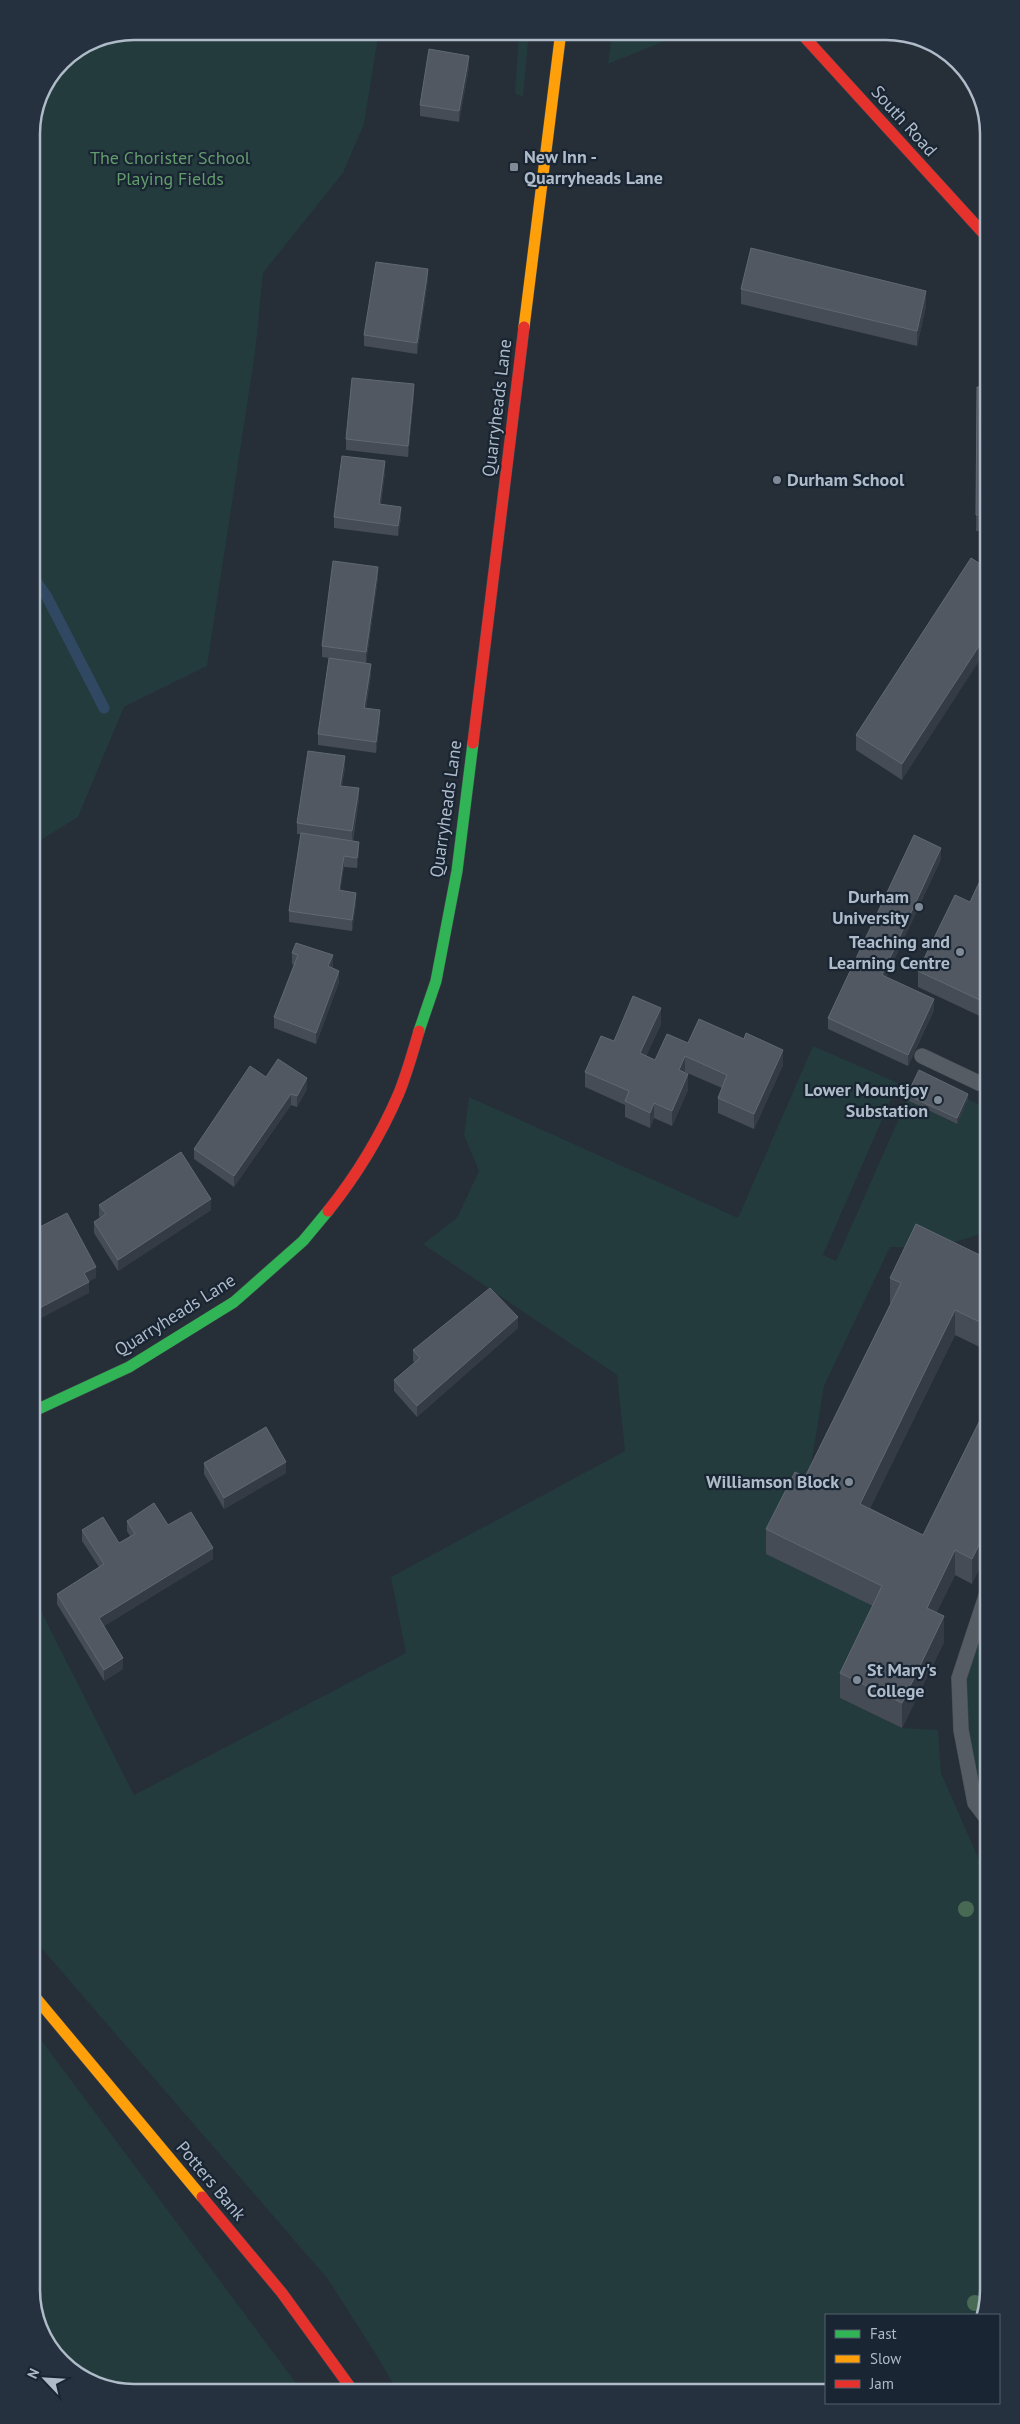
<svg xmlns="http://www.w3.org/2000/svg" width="1020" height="2424" font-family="'PT Sans',sans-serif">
  <rect width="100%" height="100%" fill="#262e37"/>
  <g fill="#233b3d">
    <polygon points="134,31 379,31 364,124 343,173 263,273 255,353 207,666 124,707 78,817 33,845 31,128 42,89 62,61 95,39"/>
    <polygon points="519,31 529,31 523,97 515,93"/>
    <polygon points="612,31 690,31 608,64"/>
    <path d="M 813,1046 L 898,1083 L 823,1255 L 836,1261 L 907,1100 L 956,1124 L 968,1099 L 986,1108 L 986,1231 C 955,1246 925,1247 890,1247 L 824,1386 L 805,1502 L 882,1611 L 840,1698 L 902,1728 L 938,1730 L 941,1773 L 988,1880 L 989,2290 L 980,2315 L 826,2315 L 826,2388 L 397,2391 L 377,2356 L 327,2278 L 36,1942 L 35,1599 L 134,1795 L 406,1653 L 391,1577 L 625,1451 L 617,1375 L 423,1244 L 457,1218 L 479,1171 L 464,1135 L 469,1097 L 738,1218 Z"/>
    <polygon points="987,1593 988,1834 975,1803 959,1678"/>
    <polygon points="36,2033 302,2391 127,2393 71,2371 37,2323"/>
  </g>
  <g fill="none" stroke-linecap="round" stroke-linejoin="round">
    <polyline stroke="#304862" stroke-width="11" points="33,577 47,597 104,708"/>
    <g stroke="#43484f" stroke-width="16">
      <g id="lane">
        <polyline points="922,1056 979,1083 986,1084"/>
        <polyline points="987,1593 959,1678 961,1730 975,1803 988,1820"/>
      </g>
    </g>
    <g stroke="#43484f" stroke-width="12">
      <g id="fast">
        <polyline points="419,1031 436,981 457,871 473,743"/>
        <polyline points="34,1411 129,1367 234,1302 303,1241 328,1211"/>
      </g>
    </g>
    <g stroke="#43484f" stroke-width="12">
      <g id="slow">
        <polyline points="524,327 561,31"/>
        <polyline points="36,1998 202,2197"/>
      </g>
    </g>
    <g stroke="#43484f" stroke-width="12">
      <g id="jam">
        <polyline points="799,31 984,234"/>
        <polyline points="473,743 524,327"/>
        <path d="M 328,1211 C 356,1176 381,1135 399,1093 C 407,1073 413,1052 419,1031"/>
        <polyline points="202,2197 282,2293 353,2391"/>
      </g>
    </g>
    <use href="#lane" stroke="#565c64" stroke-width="15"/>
    <use href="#fast" stroke="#30b455" stroke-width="11"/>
    <use href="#slow" stroke="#ff9f0a" stroke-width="11"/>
    <use href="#jam" stroke="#e5322d" stroke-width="11"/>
  </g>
  <g fill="#486a54">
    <circle cx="966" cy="1909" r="8"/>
    <circle cx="975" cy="2303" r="8"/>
  </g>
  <g fill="#464c56">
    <polygon points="469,67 459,122 420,116 420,105"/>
    <polygon points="428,280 417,354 364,346 364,335"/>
    <polygon points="741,289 926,306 917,346 741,304"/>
    <polygon points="977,387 984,387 984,531 976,531"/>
    <polygon points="414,395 408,457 346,450 346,439"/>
    <polygon points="385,472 381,504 401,518 398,536 334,528 334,517"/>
    <polygon points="971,558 902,780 856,750 856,735"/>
    <polygon points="378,578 366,663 371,674 366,708 380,721 376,753 318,745 318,734 329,658 322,657 322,646"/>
    <polygon points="345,767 342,786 359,799 353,841 359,853 357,868 344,867 340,891 356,904 352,931 289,922 289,911 301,834 297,834 297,823"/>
    <polygon points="941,859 886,977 934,1010 908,1066 828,1029 828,1018"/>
    <polygon points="985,870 986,1019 918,987 918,971 970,902"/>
    <polygon points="292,953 333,966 332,968 339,982 316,1044 274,1028 274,1017 294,965 292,964"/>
    <polygon points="661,1024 646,1056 655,1060 688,1043 783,1065 754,1129 718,1113 718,1098 722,1088 685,1072 688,1090 672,1126 654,1118 650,1128 625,1117 625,1105 585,1087 585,1072 614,1041"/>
    <polygon points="266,1077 307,1089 297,1107 291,1105 234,1187 194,1159 194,1149"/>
    <polygon points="907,1095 968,1099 957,1124 907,1100"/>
    <polygon points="99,1205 211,1210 118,1271 94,1233 94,1222 100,1218 99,1216"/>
    <polygon points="986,1258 986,1350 955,1335 870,1508 923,1535 987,1406 972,1584 955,1575 936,1613 944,1642 902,1728 840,1698 840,1673 873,1606 766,1554 766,1529 805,1477 891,1303 890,1303 890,1278"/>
    <polygon points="518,1328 417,1417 394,1391 394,1380 415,1363 413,1361 413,1350"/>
    <polygon points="204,1463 286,1473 224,1509 204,1474"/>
    <polygon points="127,1521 168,1525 213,1559 104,1626 123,1669 104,1681 57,1604 57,1594 99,1567 82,1541 82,1530 119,1543 130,1536 127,1531"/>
  </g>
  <g fill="#343b44">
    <polygon points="469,56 469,67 459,122 459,111"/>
    <polygon points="428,269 428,280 417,354 417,343"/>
    <polygon points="926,291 926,306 917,346 917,331"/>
    <polygon points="414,384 414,395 408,457 408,446"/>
    <polygon points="385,461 385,472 379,515 379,504"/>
    <polygon points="401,507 401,518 398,536 398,526"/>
    <polygon points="378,567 378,578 366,663 366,652"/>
    <polygon points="985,637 985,652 902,780 902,764"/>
    <polygon points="371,664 371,674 364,719 364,708"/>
    <polygon points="380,710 380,721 376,753 376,742"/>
    <polygon points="345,756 345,767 340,797 340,786"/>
    <polygon points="359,788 359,799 352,842 352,831"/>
    <polygon points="359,842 359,853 357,868 357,858"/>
    <polygon points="941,848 941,859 882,986 882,975"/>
    <polygon points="344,856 344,867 339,901 339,890"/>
    <polygon points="356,893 356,904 352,931 352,920"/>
    <polygon points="333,955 333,966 328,977 328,966"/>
    <polygon points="339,971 339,982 316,1044 316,1033"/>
    <polygon points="934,999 934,1010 908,1066 908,1055"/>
    <polygon points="661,1008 661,1024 640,1069 640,1053"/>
    <polygon points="783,1050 783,1065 754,1129 754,1114"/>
    <polygon points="685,1056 685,1072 679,1086 679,1070"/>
    <polygon points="688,1074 688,1090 672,1126 672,1111"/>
    <polygon points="307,1078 307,1089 297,1107 297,1096"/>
    <polygon points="291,1094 291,1105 234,1187 234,1176"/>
    <polygon points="968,1094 968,1099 957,1124 957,1118"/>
    <polygon points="654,1103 654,1118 650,1128 650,1113"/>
    <polygon points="211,1199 211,1210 118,1271 118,1260"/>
    <polygon points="96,1267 96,1278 84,1284 84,1273"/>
    <polygon points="89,1282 89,1293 34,1322 34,1311"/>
    <polygon points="955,1310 955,1335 860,1529 860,1504"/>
    <polygon points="518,1317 518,1328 417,1417 417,1406"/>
    <polygon points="286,1462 286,1473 224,1509 224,1498"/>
    <polygon points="987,1529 987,1554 972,1584 972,1559"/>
    <polygon points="213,1548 213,1559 99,1629 99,1618"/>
    <polygon points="955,1550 955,1575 927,1633 927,1608"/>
    <polygon points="944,1616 944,1642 902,1728 902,1703"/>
    <polygon points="123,1658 123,1669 104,1681 104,1670"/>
  </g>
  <g fill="#515862" stroke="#606872">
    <polygon points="429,49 469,56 459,111 420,105"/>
    <polygon points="751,248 926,291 917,331 741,289"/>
    <polygon points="376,262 428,269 417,343 364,335"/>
    <polygon points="352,378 414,384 408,446 346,439"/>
    <polygon points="977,387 984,387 984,515 976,515"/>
    <polygon points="342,456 385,461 379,504 401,507 398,526 334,517"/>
    <polygon points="971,558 985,567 985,637 902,764 856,735"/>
    <polygon points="333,561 378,567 366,652 322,646"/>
    <polygon points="329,658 371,664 364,708 380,710 376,742 318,734"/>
    <polygon points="308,751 345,756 340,786 359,788 352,831 297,823"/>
    <polygon points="301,833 359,842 357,858 344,856 339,890 356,893 352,920 289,911"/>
    <polygon points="914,835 941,848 882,975 934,999 908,1055 828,1018"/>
    <polygon points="985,870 986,1003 918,971 955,895 970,902"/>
    <polygon points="296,943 333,955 328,966 339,971 316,1033 274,1017 298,955 292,953"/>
    <polygon points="633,996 661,1008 640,1053 655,1060 667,1034 688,1043 699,1019 744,1039 746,1033 783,1050 754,1114 718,1098 727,1075 685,1056 679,1070 688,1074 672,1111 654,1103 650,1113 625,1101 629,1091 585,1072 601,1036 614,1041"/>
    <polygon points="278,1059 307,1078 297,1096 291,1094 234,1176 194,1149 250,1066 266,1077"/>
    <polygon points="919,1070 968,1094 957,1118 907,1095"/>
    <polygon points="181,1152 211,1199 118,1260 94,1222 106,1214 99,1205"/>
    <polygon points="67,1213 96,1267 84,1273 89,1282 34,1311 34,1230"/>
    <polygon points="916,1224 986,1258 986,1325 955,1310 860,1504 923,1535 987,1406 987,1529 972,1559 955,1550 927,1608 944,1616 902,1703 840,1673 882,1586 766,1529 795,1472 805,1477 901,1283 890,1278"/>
    <polygon points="490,1288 518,1317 417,1406 394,1380 420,1358 413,1350"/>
    <polygon points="266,1427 286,1462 224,1498 204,1463"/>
    <polygon points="154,1503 168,1525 191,1512 213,1548 99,1618 123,1658 104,1670 57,1594 104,1564 82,1530 103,1517 119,1543 135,1534 127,1521"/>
  </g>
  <g fill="#7f8a96" stroke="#192532" stroke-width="2">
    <rect x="509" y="162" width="10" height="10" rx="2.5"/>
    <circle cx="777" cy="480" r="5"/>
    <circle cx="919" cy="907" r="5"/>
    <circle cx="960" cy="952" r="5"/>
    <circle cx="938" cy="1100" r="5"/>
    <circle cx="849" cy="1482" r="5"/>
    <circle cx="857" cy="1680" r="5"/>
  </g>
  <g text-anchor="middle" stroke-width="4.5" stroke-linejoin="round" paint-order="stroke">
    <g font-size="18" fill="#afbbc9" stroke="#192532">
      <text transform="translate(904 121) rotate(48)" y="6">South Road</text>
      <text transform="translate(497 408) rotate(-83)" y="6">Quarryheads Lane</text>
      <text transform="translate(446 809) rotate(-82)" y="6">Quarryheads Lane</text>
      <text transform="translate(175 1315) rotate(-32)" y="6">Quarryheads Lane</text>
      <text transform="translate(211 2181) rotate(50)" y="6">Potters Bank</text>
    </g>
    <g font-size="18" font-weight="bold" fill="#afbbc9" stroke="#192532" text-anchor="end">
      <text x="524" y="163" text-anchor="start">New Inn -<tspan x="524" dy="21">Quarryheads Lane</tspan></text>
      <text x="787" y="486" text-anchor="start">Durham School</text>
      <text x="909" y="903">Durham<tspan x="909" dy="21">University</tspan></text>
      <text x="950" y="948">Teaching and<tspan x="950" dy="21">Learning Centre</tspan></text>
      <text x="928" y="1096">Lower Mountjoy<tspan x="928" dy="21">Substation</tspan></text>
      <text x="839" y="1488">Williamson Block</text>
      <text x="867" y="1676" text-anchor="start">St Mary's<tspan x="867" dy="21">College</tspan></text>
    </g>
    <g font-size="18" fill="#639c6c" stroke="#192532">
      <text x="170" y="164">The Chorister School<tspan x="170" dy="21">Playing Fields</tspan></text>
    </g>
  </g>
  <path d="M0 0H1020V2424H0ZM134 40H886A94 94 0 0 1 980 134V2290A94 94 0 0 1 886 2384H134A94 94 0 0 1 40 2290V134A94 94 0 0 1 134 40Z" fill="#25313e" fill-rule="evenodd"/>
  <path fill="none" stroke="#afbbc9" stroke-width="2.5" d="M134 40H886A94 94 0 0 1 980 134V2290A94 94 0 0 1 886 2384H134A94 94 0 0 1 40 2290V134A94 94 0 0 1 134 40Z"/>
  <rect x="825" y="2314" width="175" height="90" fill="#192532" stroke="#55616e"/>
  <rect x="835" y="2330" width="25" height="8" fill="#30b455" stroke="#55616e"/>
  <text x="870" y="2339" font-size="15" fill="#afbbc9">Fast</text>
  <rect x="835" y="2355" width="25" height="8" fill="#ff9f0a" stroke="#55616e"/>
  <text x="870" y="2364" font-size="15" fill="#afbbc9">Slow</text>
  <rect x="835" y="2380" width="25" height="8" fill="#e5322d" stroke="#55616e"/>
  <text x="870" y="2389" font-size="15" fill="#afbbc9">Jam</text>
  <g transform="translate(45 2379) rotate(295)" stroke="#192532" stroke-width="4" paint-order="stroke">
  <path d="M0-4L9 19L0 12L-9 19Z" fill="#afbbc9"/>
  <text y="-8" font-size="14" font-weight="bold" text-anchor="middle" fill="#afbbc9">N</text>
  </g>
</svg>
